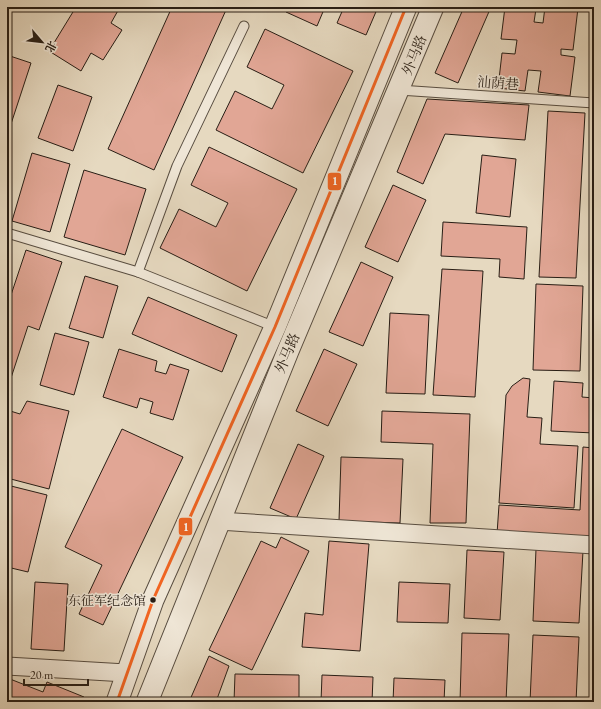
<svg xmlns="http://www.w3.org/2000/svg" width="601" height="709" font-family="'EB Garamond','Noto Serif SC',serif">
  <rect width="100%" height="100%" fill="#e6d9c0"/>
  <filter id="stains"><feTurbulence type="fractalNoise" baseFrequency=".005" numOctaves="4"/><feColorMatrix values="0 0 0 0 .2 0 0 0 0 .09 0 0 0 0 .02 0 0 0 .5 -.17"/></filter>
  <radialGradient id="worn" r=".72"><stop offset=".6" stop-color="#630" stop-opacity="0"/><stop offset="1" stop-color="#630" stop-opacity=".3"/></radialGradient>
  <g fill="#e1a695" stroke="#281e15">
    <polygon points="76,7 120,7 111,23 122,30 103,60 91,53 81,71 49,51"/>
    <polygon points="172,7 220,7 226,10 154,170 108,149"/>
    <polygon points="288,7 325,7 317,26 286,12"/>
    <polygon points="344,7 378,7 366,35 337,23"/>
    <polygon points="464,7 491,7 458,83 435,73"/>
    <polygon points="505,7 536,9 534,22 543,23 545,7 578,8 573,50 561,49 561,55 575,57 570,96 538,92 541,71 528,70 525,91 498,88 502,53 515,54 517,40 501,39"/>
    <polygon points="265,29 353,71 303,173 216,130 235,91 272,109 284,85 247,67"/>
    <polygon points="7,55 31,63 10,127 7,126"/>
    <polygon points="58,85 92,97 73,151 38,138"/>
    <polygon points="427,99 529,105 525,140 445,134 423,184 397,172"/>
    <polygon points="548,111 585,113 576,278 539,277"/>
    <polygon points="209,147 297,189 247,291 160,248 179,209 216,227 228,203 191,185"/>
    <polygon points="32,153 70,164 50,232 12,221"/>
    <polygon points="482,155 516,159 510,217 476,213"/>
    <polygon points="84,170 146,189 125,255 64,237"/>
    <polygon points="393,185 426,200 398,262 365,247"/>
    <polygon points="443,222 527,227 524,279 499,277 500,259 441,256"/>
    <polygon points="26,250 62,262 39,330 28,326 10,381 7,380 7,307"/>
    <polygon points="361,262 393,277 363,346 329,332"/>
    <polygon points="442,269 483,271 475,397 433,395"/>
    <polygon points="85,276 118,286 103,338 69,328"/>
    <polygon points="536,284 583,286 580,371 533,370"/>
    <polygon points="148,297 237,335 222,372 132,334"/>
    <polygon points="390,313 429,315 425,394 386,393"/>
    <polygon points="55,333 89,342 74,395 40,385"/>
    <polygon points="119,349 157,361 155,371 166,374 170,364 189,370 173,420 150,413 153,402 140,398 137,408 103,397"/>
    <polygon points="324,349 357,364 328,426 296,411"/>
    <polygon points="523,378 530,379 527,417 542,418 540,444 578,446 574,508 499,503 506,395 512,386"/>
    <polygon points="554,381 583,383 582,397 594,398 594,433 551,431"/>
    <polygon points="27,401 69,411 49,489 7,478 7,410 20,414"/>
    <polygon points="382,411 470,414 466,523 430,523 433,444 381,442"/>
    <polygon points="122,429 183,457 103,625 79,614 102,565 65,547"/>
    <polygon points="298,444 324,456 296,519 270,508"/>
    <polygon points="583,447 594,448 594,537 497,534 499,505 580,510"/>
    <polygon points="341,457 403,459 400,523 339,521"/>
    <polygon points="7,485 47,495 28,572 7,567"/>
    <polygon points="281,537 309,551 252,670 209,650 261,541 276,548"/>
    <polygon points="329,541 369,544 360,651 302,647 305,613 323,615"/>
    <polygon points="536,549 583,551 579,623 533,621"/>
    <polygon points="467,550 504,552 500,620 464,618"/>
    <polygon points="35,582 68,584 64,651 31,649"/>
    <polygon points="399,582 450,584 448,623 397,622"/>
    <polygon points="462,633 509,634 506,702 460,702"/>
    <polygon points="533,635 579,637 576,702 530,702"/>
    <polygon points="209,656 229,666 217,699 218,702 189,702"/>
    <polygon points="235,674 299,675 299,702 234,702"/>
    <polygon points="322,675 373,677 372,702 321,702"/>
    <polygon points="394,678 445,680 444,702 393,702"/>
    <polygon points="10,679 43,692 47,682 84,697 81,702 7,702 7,687"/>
  </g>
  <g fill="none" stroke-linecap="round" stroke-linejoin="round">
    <g stroke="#584d40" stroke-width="11">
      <g id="service">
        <polyline points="399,90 594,103"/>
        <polyline points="7,233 138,272 275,327"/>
        <polyline points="138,272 177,166 244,26"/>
      </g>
    </g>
    <g stroke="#584d40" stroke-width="19">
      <g id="minor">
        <polyline points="219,521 594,545"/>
        <polyline points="7,666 126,673"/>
      </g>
    </g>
    <g stroke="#584d40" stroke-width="23">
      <g id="tertiary">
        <polyline points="117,702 153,600 275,327 406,7"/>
        <polyline points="147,702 288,351 433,7"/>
      </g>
    </g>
    <use href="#service" stroke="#efe6d6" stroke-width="9"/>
    <use href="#minor" stroke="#efe6d6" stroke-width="17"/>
    <use href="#tertiary" stroke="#efe6d6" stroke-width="21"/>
    <g stroke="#efe6d6" stroke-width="6">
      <polyline id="bus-1" points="117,702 153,600 275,327 406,7"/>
    </g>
    <use href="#bus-1" stroke="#f26522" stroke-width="3"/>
  </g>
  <circle fill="#281e15" stroke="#efe6d6" stroke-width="1.5" cx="153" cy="600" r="3.5"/>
  <g text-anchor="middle" stroke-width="3" stroke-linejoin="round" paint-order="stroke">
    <g font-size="13" fill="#281e15" stroke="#efe6d6" text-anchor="end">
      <text x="146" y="605">东征军纪念馆</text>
    </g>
    <g font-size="14" fill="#281e15" stroke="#efe6d6">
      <text transform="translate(414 55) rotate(-68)" y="5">外马路</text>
      <text transform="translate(498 83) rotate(4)" y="5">汕荫巷</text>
      <text transform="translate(287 353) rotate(-67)" y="5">外马路</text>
    </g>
  </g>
  <g stroke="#efe6d6" stroke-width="1.5">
    <rect x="327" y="172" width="15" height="19" rx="4" fill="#f26522"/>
    <rect x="178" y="517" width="15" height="19" rx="4" fill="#f26522"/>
  </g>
  <g font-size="11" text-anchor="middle" font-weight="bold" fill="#fff">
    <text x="335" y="185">1</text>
    <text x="186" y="531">1</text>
  </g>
  <rect width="601" height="709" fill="none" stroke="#e6d9c0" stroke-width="24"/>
  <rect x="8" y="8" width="585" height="693" fill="none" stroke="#281e15" stroke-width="2"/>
  <rect x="12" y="12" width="577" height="685" fill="none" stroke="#281e15"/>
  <g transform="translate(42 42) rotate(118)" stroke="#efe6d6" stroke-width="3" paint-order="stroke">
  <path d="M0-3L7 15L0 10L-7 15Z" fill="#281e15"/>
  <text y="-6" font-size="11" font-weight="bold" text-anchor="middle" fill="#281e15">北</text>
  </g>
  <path d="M24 679v6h64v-6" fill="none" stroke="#281e15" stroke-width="2"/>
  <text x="30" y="679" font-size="12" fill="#281e15" stroke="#efe6d6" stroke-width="3" paint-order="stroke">20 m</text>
  <rect width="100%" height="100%" filter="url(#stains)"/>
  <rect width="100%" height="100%" fill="url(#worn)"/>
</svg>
